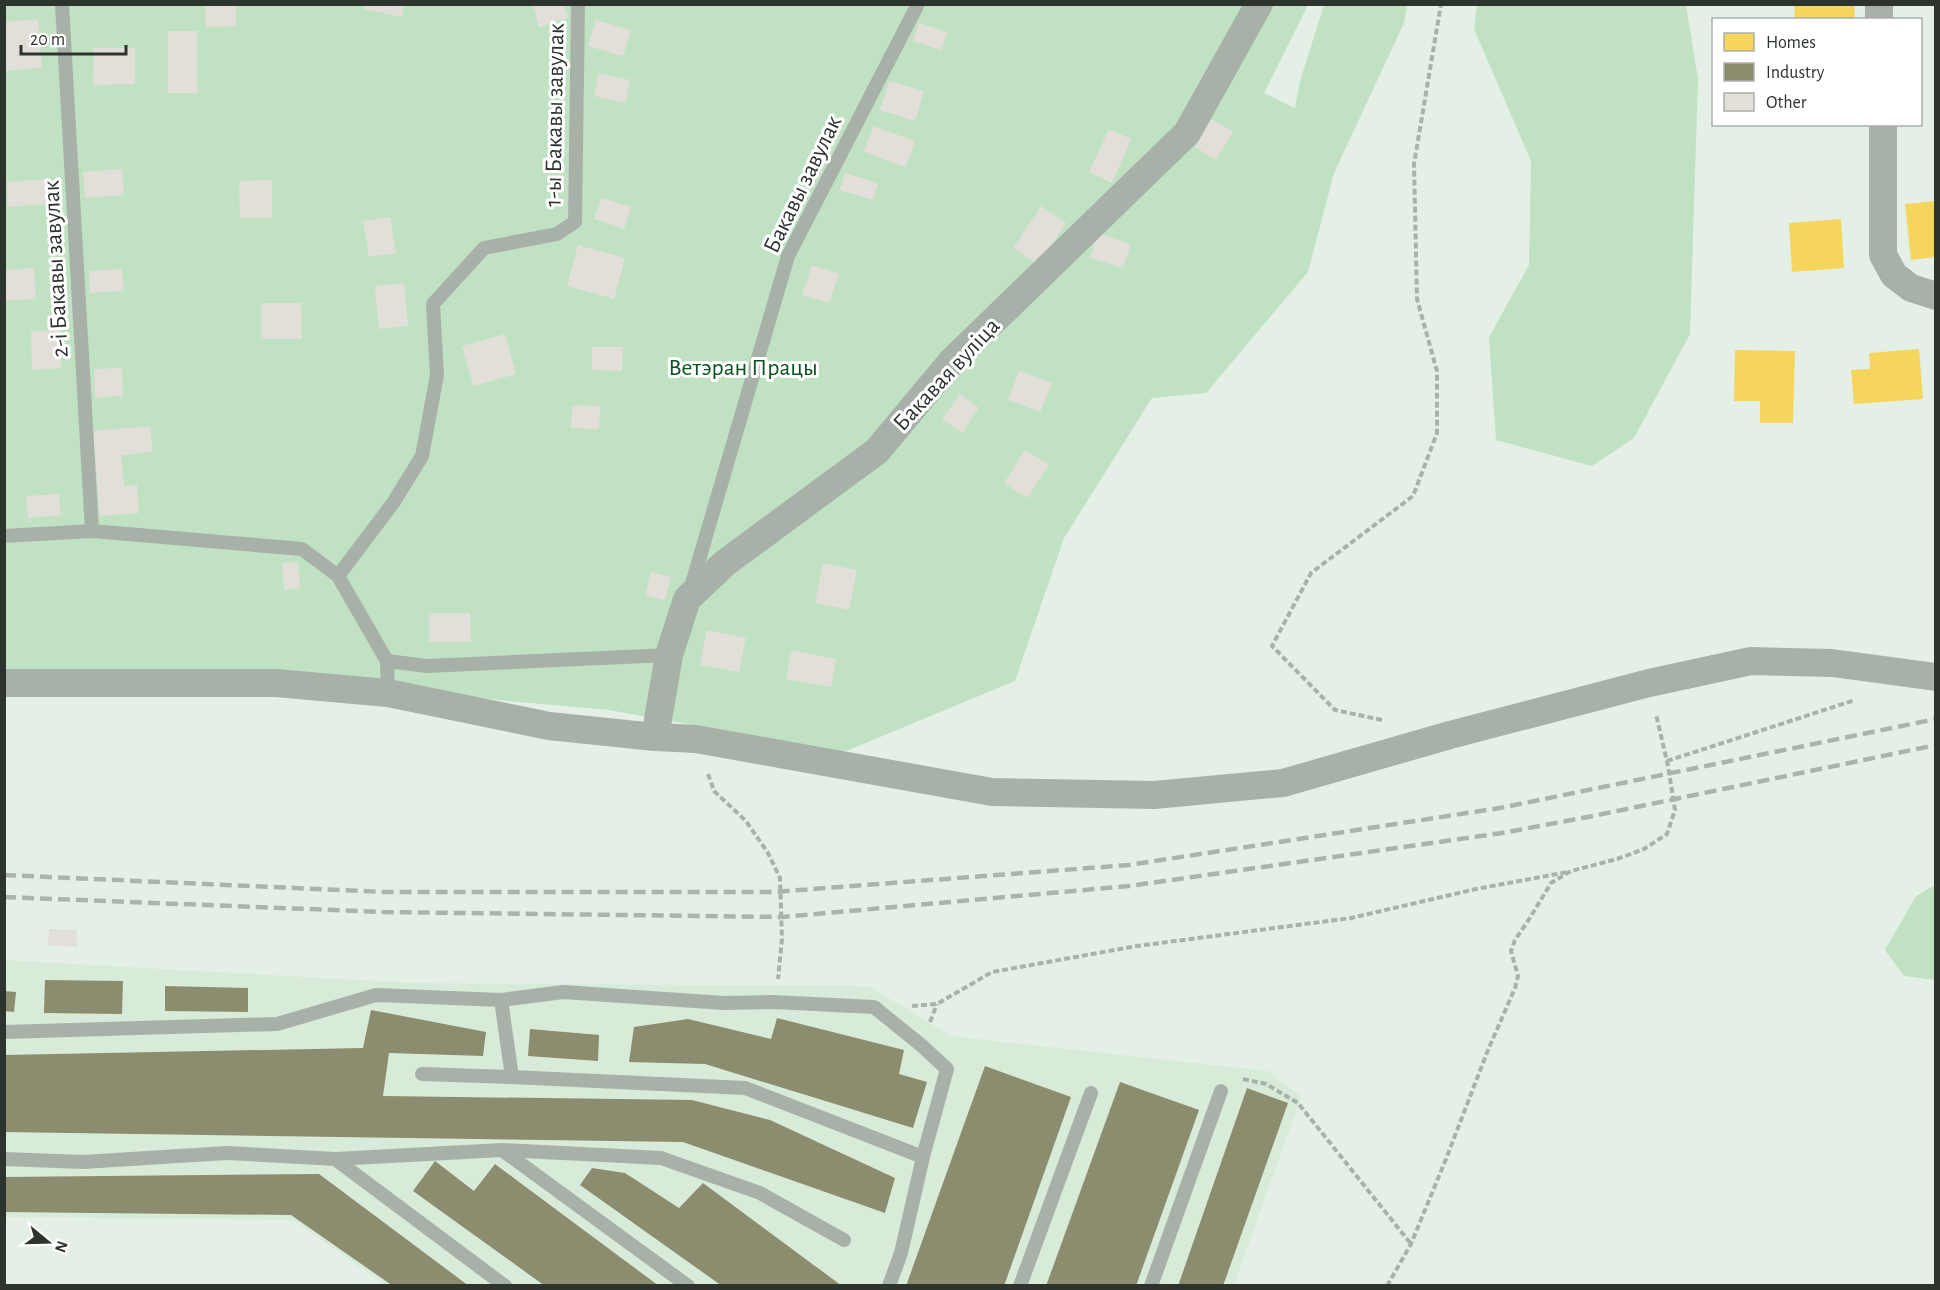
<svg xmlns="http://www.w3.org/2000/svg" width="1940" height="1290" font-family="'Alegreya Sans',sans-serif">
  <rect width="100%" height="100%" fill="#e4f0e5"/>
  <polygon fill="#d8ebd9" points="4,960 413,983 869,986 951,1036 1268,1071 1301,1097 1234,1285 386,1285 293,1220 5,1217"/>
  <g fill="#c0e2c3">
    <polygon points="5,5 1308,5 1264,93 1295,108 1300,81 1324,5 1407,5 1404,23 1334,173 1308,272 1206,393 1152,398 1064,538 1015,681 844,752 609,710 420,693 5,671"/>
    <polygon points="1477,5 1686,5 1698,79 1690,334 1634,438 1592,466 1496,440 1489,337 1529,265 1531,161 1474,29"/>
    <polygon points="1935,885 1935,980 1904,976 1885,950 1916,896"/>
  </g>
  <g fill="#f6d55c">
    <polygon points="1794,4 1854,4 1855,20 1795,20"/>
    <polygon points="1936,201 1936,257 1911,260 1905,204"/>
    <polygon points="1841,219 1844,268 1792,272 1789,223"/>
    <polygon points="1919,349 1923,399 1854,404 1851,370 1870,369 1869,353"/>
    <polygon points="1735,350 1795,351 1793,423 1760,423 1760,401 1734,401"/>
  </g>
  <g fill="#8c8c6e">
    <polygon points="45,980 123,981 122,1014 44,1013"/>
    <polygon points="165,986 248,988 248,1012 165,1011"/>
    <polygon points="4,991 16,992 14,1012 4,1011"/>
    <polygon points="371,1010 486,1032 483,1056 389,1053 383,1096 692,1100 770,1120 895,1178 885,1213 683,1142 4,1132 4,1055 363,1048"/>
    <polygon points="777,1018 904,1050 899,1074 927,1082 913,1128 705,1064 629,1062 634,1027 688,1019 771,1039"/>
    <polygon points="530,1029 599,1035 598,1061 528,1056"/>
    <polygon points="985,1066 1071,1097 1004,1286 906,1286"/>
    <polygon points="1120,1082 1199,1110 1136,1286 1046,1286"/>
    <polygon points="1247,1088 1288,1103 1223,1286 1178,1286"/>
    <polygon points="435,1161 474,1191 495,1164 659,1286 545,1286 413,1191"/>
    <polygon points="592,1168 625,1173 679,1208 703,1183 842,1286 722,1286 580,1185"/>
    <polygon points="319,1174 469,1286 393,1286 291,1215 4,1212 4,1177"/>
  </g>
  <g fill="#e2ded8">
    <polygon points="205,4 236,4 236,26 206,27"/>
    <polygon points="365,4 404,4 402,17 364,9"/>
    <polygon points="533,4 564,4 568,18 539,27"/>
    <polygon points="38,19 42,68 4,71 4,22"/>
    <polygon points="596,20 631,30 623,56 588,46"/>
    <polygon points="919,23 947,32 941,50 913,41"/>
    <rect x="168" y="31" width="29" height="62"/>
    <polygon points="94,48 135,48 135,84 93,85"/>
    <polygon points="599,73 630,80 625,103 594,96"/>
    <polygon points="889,81 924,91 915,121 880,110"/>
    <polygon points="1211,119 1233,132 1216,160 1195,147"/>
    <polygon points="873,126 915,141 906,167 864,152"/>
    <polygon points="1109,129 1131,139 1112,183 1089,172"/>
    <polygon points="122,169 124,195 85,198 83,172"/>
    <polygon points="845,173 878,183 873,200 840,190"/>
    <polygon points="47,179 48,204 8,207 7,182"/>
    <polygon points="272,180 272,218 240,218 239,181"/>
    <polygon points="601,198 631,207 624,229 594,219"/>
    <polygon points="1041,206 1066,223 1039,265 1013,248"/>
    <polygon points="390,217 396,253 369,257 363,221"/>
    <polygon points="1098,233 1131,244 1123,268 1090,258"/>
    <polygon points="578,245 625,258 614,299 567,286"/>
    <polygon points="812,265 839,274 829,303 802,295"/>
    <polygon points="34,268 36,299 4,301 4,270"/>
    <polygon points="122,269 124,291 90,293 89,271"/>
    <polygon points="404,283 408,326 379,329 375,286"/>
    <polygon points="261,303 301,303 302,339 261,339"/>
    <polygon points="60,330 61,368 32,370 31,331"/>
    <polygon points="505,334 516,374 473,386 462,346"/>
    <polygon points="592,347 623,347 622,371 592,370"/>
    <polygon points="122,368 123,396 95,398 94,369"/>
    <polygon points="1019,371 1052,383 1040,412 1008,400"/>
    <polygon points="960,394 979,408 962,433 942,419"/>
    <polygon points="572,405 600,406 599,429 571,428"/>
    <polygon points="150,426 153,452 121,455 124,486 137,485 139,513 100,516 93,431"/>
    <polygon points="1025,450 1049,465 1027,498 1004,483"/>
    <polygon points="59,494 61,515 28,518 26,496"/>
    <polygon points="298,562 300,588 284,590 282,563"/>
    <polygon points="823,563 857,570 849,610 815,603"/>
    <polygon points="651,572 671,577 665,600 645,595"/>
    <polygon points="429,613 470,613 471,642 429,642"/>
    <polygon points="707,630 746,638 739,672 700,665"/>
    <polygon points="791,650 836,659 831,687 786,679"/>
    <polygon points="49,929 77,930 77,947 48,945"/>
  </g>
  <g fill="none" stroke-linecap="round" stroke-linejoin="round">
    <g stroke="#a9b2aa" stroke-width="4" stroke-dasharray="6 3" stroke-linecap="butt">
      <polyline points="1382,720 1335,710 1272,646 1311,573 1413,496 1437,433 1437,371 1417,299 1414,164 1441,4"/>
      <polyline points="1667,761 1855,700"/>
      <polyline points="708,774 714,791 746,821 768,853 780,878 782,939 778,979"/>
      <polyline points="912,1006 937,1004 992,972 1137,946 1351,918 1476,889 1568,872"/>
      <polyline points="930,1022 937,1004"/>
      <polyline points="1243,1079 1266,1084 1298,1103 1411,1244"/>
      <polyline points="1387,1286 1411,1244 1446,1159 1488,1050 1515,988 1518,976 1511,951 1515,940 1528,921 1551,883 1571,871 1617,859 1644,849 1667,834 1675,810 1668,766 1656,714"/>
    </g>
    <g stroke="#a8b1a8" stroke-width="14">
      <polyline points="62,4 92,531"/>
      <polyline points="4,536 92,531 302,549 338,576 387,661 388,693"/>
      <polyline points="338,576 393,503 422,456 437,375 433,304 484,248 557,234 575,222 578,4"/>
      <polyline points="691,587 788,256 918,4"/>
      <polyline points="387,661 427,666 669,655"/>
      <polyline points="501,1000 563,992 724,1003 773,1002 874,1007 921,1045 947,1069 923,1157"/>
      <polyline points="4,1032 277,1024 376,995 501,1000 512,1077 745,1088 923,1157 901,1253 889,1286"/>
      <polyline points="422,1074 512,1077"/>
      <polyline points="502,1150 688,1286"/>
      <polyline points="4,1159 83,1162 227,1153 335,1159 505,1286"/>
      <polyline points="335,1159 502,1150 661,1158 760,1193 844,1240"/>
      <polyline points="1020,1286 1091,1093"/>
      <polyline points="1151,1286 1221,1091"/>
    </g>
    <g stroke="#a8b1a8" stroke-width="28">
      <polyline points="1879,4 1879,20"/>
      <polyline points="1883,124 1883,255 1894,275 1911,288 1936,296"/>
      <polyline points="4,683 276,683 388,693 549,726 655,737 696,739 992,792 1154,795 1283,783 1450,735 1649,683 1751,661 1832,663 1936,677"/>
      <polyline points="655,737 669,655 687,599 725,563 877,451 952,361 1187,133 1259,4"/>
    </g>
    <g stroke="#abb4ab" stroke-width="4.5" stroke-dasharray="12 6" stroke-linecap="butt">
      <polyline points="4,875 384,892 773,892 1129,865 1500,808 1936,719"/>
      <polyline points="4,897 383,912 782,917 1129,886 1502,833 1593,816 1936,745"/>
    </g>
  </g>
  <g text-anchor="middle" stroke-width="6" stroke-linejoin="round" paint-order="stroke">
    <g font-size="24" fill="#2d342d" stroke="#fff">
      <text transform="translate(554 115) rotate(-89)" y="8">1-ы Бакавы завулак</text>
      <text transform="translate(802 184) rotate(-64)" y="8">Бакавы завулак</text>
      <text transform="translate(55 269) rotate(-93)" y="8">2-і Бакавы завулак</text>
      <text transform="translate(946 374) rotate(-47)" y="8">Бакавая вуліца</text>
    </g>
    <g font-size="24" fill="#0d531f" stroke="#fff">
      <text x="743" y="375">Ветэран Працы</text>
    </g>
  </g>
  <rect width="1940" height="1290" fill="none" stroke="#2d342d" stroke-width="12"/>
  <rect x="1712" y="18" width="210" height="108" fill="#ffffff" stroke="#abaeab" stroke-width="1.5"/>
  <rect x="1724" y="33" width="30" height="18" fill="#f6d55c" stroke="#abaeab" stroke-width="1.5"/>
  <text x="1766" y="48" font-size="18" fill="#2d342d">Homes</text>
  <rect x="1724" y="63" width="30" height="18" fill="#8c8c6e" stroke="#abaeab" stroke-width="1.5"/>
  <text x="1766" y="78" font-size="18" fill="#2d342d">Industry</text>
  <rect x="1724" y="93" width="30" height="18" fill="#e2ded8" stroke="#abaeab" stroke-width="1.5"/>
  <text x="1766" y="108" font-size="18" fill="#2d342d">Other</text>
  <g transform="translate(48 1242) rotate(109)" stroke="#ffffff" stroke-width="4.5" paint-order="stroke">
  <path d="M0-4.5L10 22L0 15L-10 22Z" fill="#2d342d"/>
  <text y="-9" font-size="16" font-weight="bold" text-anchor="middle" fill="#2d342d">N</text>
  </g>
  <path d="M21 45v9h105v-9" fill="none" stroke="#2d342d" stroke-width="3"/>
  <text x="30" y="45" font-size="18" fill="#2d342d" stroke="#ffffff" stroke-width="4.5" paint-order="stroke">20 m</text>
</svg>
